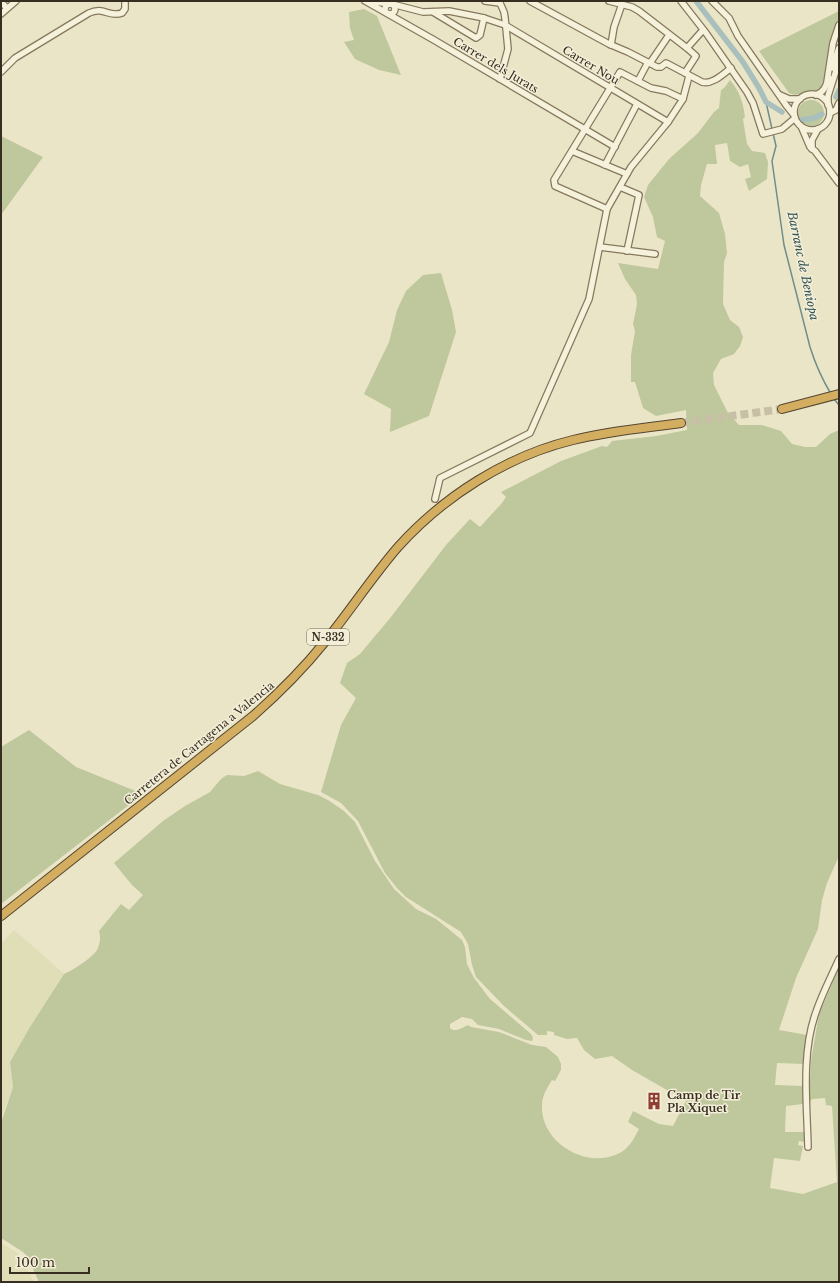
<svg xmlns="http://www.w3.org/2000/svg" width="840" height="1283" font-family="'Libre Baskerville',serif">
  <rect width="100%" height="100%" fill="#ebe5c8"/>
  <g fill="#e0deb6">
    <polygon points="14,930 43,955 64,974 30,1027 10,1062 13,1087 1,1118 1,944"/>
    <polygon points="1,1243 18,1253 34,1282 1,1282"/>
  </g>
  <g fill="#bec89c">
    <polygon points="364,9 377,16 401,75 379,70 355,59 344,42 354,40 350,28 349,12"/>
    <path d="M 839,11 L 839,20 L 832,39 L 823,89 C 818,91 815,90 809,91 C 801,93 797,97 789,93 L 759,51 Z"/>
    <path d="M 730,80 C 740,92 743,102 745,117 L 743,119 L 747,144 L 752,151 L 765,153 L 768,162 L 767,179 L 749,191 L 745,179 L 751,177 L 748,164 L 740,167 L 730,161 L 727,143 L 715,145 L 717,164 L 707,164 L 701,185 L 700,196 L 719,213 L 725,234 L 727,253 L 724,262 L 723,304 L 730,320 L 739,327 L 743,337 L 740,346 L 734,354 L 721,359 L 713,373 L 714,385 L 728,413 L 739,425 L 762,425 L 781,431 L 792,444 L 805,447 L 816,447 L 830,434 L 839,430 L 839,856 L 827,883 L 822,900 L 818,929 L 796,978 L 779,1030 L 807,1035 L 804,1064 L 777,1063 L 775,1085 L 803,1086 L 803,1104 L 786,1106 L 785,1132 L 805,1132 L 804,1142 L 799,1141 L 798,1145 L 803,1146 L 800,1161 L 774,1158 L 770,1188 L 803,1194 L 837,1182 L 832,1106 L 826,1105 L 825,1098 L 812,1099 L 809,1103 L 811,1061 L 819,1014 L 839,968 L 839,1282 L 39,1282 L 27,1256 L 23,1252 L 1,1238 L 1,1123 L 13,1087 L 10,1062 L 30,1027 L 64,974 C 72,971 93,957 97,950 C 100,944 101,937 99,931 L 121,904 L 129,910 L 143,895 L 132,885 L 114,863 L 163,821 L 185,806 L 210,792 L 221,779 L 227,775 L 244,776 L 258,771 L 280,784 L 318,795 L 328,800 L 344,811 L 355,822 L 375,861 L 394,889 L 416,909 L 436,919 L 462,940 L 465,947 L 467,964 L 474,978 L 490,999 L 531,1034 L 533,1038 L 532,1041 L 526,1040 L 499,1029 L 478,1025 L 472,1019 L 462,1017 L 450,1024 L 450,1028 C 455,1033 462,1028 468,1025 L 471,1027 L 499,1032 L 532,1045 L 546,1047 L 558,1057 L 561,1064 L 561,1070 L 555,1081 L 552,1080 C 547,1088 542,1096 542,1105 C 540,1144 590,1172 623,1151 C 630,1146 635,1137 639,1129 L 628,1122 L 633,1111 L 659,1124 L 673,1126 L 686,1101 L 632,1070 L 612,1056 L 595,1059 L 584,1050 L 577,1038 L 567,1039 L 554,1035 L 554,1032 L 547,1031 L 547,1035 L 538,1035 L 504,1006 L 476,977 L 472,965 L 468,944 L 461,932 L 406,897 L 397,888 L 385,873 L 358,821 L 341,803 L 321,792 L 341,725 L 356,698 L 340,683 L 347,663 L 360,654 L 391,617 L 446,545 L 470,519 L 480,527 L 502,503 L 506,497 L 501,492 L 561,461 L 602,446 L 607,447 L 612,441 L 656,436 L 687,430 L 686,410 L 656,416 L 643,408 L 635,382 L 631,382 L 631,355 L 635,331 L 633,324 L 637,304 L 636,295 L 625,279 L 618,263 L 658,269 L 665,241 L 657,237 L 653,217 L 644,197 L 648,185 L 669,159 L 698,133 L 714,112 L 719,108 L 721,90 L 724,88 Z"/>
    <circle cx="811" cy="113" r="13"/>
    <polygon points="1,136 43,157 1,215"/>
    <polygon points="441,273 452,310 456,332 429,416 390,432 391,409 364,394 389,342 397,310 406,291 423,275"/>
    <polygon points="29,730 76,767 143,794 1,904 1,747"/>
  </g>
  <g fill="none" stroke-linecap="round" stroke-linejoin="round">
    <g stroke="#708d89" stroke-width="1.5">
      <polyline points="766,102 772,129"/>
      <path d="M 773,133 L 776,146 L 772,161 L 784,245 L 810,347 C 815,363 822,379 831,394"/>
      <polyline points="834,399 839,405"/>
    </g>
    <g stroke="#a8bfbb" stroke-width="5.5">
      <polyline points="696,1 743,62 759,88 766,102 782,112"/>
      <polyline points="836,97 839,90"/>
      <polyline points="802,120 814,118 822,114"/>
    </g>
    <polyline stroke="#c7c0a7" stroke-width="8" stroke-dasharray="8 4" stroke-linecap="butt" points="681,423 782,409"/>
    <g stroke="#86785e" stroke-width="8">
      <g id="minor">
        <polyline points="365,1 392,4 423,12 449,11 484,18 505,25 668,122"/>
        <polyline points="485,1 500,3"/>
        <path d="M 530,1 L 609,44 L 628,52 L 657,67 L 661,67 L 666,63 L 668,64 L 702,82 C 712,85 723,74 731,68"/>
        <polyline points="609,1 632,7 639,11 687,48 703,30"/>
        <polyline points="681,1 706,33 747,92 753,103 763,134 782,129 795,118"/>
        <polyline points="712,1 729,18 738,36 786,105 794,115"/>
        <polyline points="1,2 7,8"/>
        <polyline points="367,2 434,40 615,147"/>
        <circle cx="390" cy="9" r="5"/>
        <polyline points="433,12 476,38 480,35 484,18"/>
        <polyline points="1,14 16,1"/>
        <polyline points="611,45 614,27 622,4"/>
        <polyline points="832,68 839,48"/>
        <path d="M 1,72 L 15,58 L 89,13 C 104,6 109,18 122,13 L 125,9 L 125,1"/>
        <polyline points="685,73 696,56 687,48"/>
        <polyline points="500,79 508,49 505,18 504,12 500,3 500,1"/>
        <polyline points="638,81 647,64 650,63 669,35"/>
        <polyline points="827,82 833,43 839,25"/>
        <circle cx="812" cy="112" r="18"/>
        <polyline points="780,95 789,99 800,99"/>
        <path d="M 816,95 C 824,92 826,86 829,78"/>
        <polyline points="828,105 828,96 839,61"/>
        <polyline points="830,112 832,112 836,110 839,103"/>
        <polyline points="801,126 810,147 815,151 839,183"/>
        <polyline points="812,149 812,140 818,129"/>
        <polyline points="572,151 627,174"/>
        <polyline points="605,165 637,104"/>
        <polyline points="620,187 639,195 627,251"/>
        <polyline points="607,209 555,186 554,180 620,72 651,88 666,91 683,99"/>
        <polyline points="600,247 655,254"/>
        <polyline points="435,499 440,478 530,433 589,299 607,209 631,167 668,122 683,99 689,76"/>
        <path d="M 808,1147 C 807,1104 801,1053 816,1012 C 822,994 831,977 839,959"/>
      </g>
    </g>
    <g stroke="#544632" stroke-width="10">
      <g id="highway">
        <polyline points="782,409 839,394"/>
        <path d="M 1,916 L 253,716 C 279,693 303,669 324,643 C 350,611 372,577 398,547 C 444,496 507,456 573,440 C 609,431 645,428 681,423"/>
      </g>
    </g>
    <use href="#minor" stroke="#f6f1da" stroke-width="5.5"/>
    <use href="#highway" stroke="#d3ae60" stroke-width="8"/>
  </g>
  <defs>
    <g id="building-bare" transform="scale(1.38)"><path d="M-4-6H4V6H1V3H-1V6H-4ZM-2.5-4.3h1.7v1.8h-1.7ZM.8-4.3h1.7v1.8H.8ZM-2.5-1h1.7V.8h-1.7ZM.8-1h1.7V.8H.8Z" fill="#903e33" stroke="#f3eed7" stroke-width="2.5" paint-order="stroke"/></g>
  </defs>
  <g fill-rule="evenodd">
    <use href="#building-bare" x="654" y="1101"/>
  </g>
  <g text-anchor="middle" stroke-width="3" stroke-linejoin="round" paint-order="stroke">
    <rect fill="#f3eed7" stroke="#6f6858" stroke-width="1" x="307" y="629" width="42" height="16" rx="3"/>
    <g font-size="10" font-weight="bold" fill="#372e21">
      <text x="328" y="641">N-332</text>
    </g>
    <g font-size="11" fill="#372e21" stroke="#f3eed7">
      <text transform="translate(496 65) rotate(31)" y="4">Carrer dels Jurats</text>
      <text transform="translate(591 65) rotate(31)" y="4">Carrer Nou</text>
      <text transform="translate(199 743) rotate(-39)" y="4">Carretera de Cartagena a Valencia</text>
    </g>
    <g font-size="11" font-weight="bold" fill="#372e21" stroke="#f3eed7" text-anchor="start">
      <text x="667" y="1099">Camp de Tir<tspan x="667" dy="13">Pla Xiquet</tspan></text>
    </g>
    <g font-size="12" font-style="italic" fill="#315356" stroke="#f3eed7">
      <text transform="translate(803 266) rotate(78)" y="4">Barranc de Beniopa</text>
    </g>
  </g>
  <rect width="840" height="1283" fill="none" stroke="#372e21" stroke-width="4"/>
  <path d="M10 1267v6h79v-6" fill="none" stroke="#372e21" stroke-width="2"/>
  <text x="16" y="1267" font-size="12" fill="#372e21" stroke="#f3eed7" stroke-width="3" paint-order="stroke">100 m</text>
</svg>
